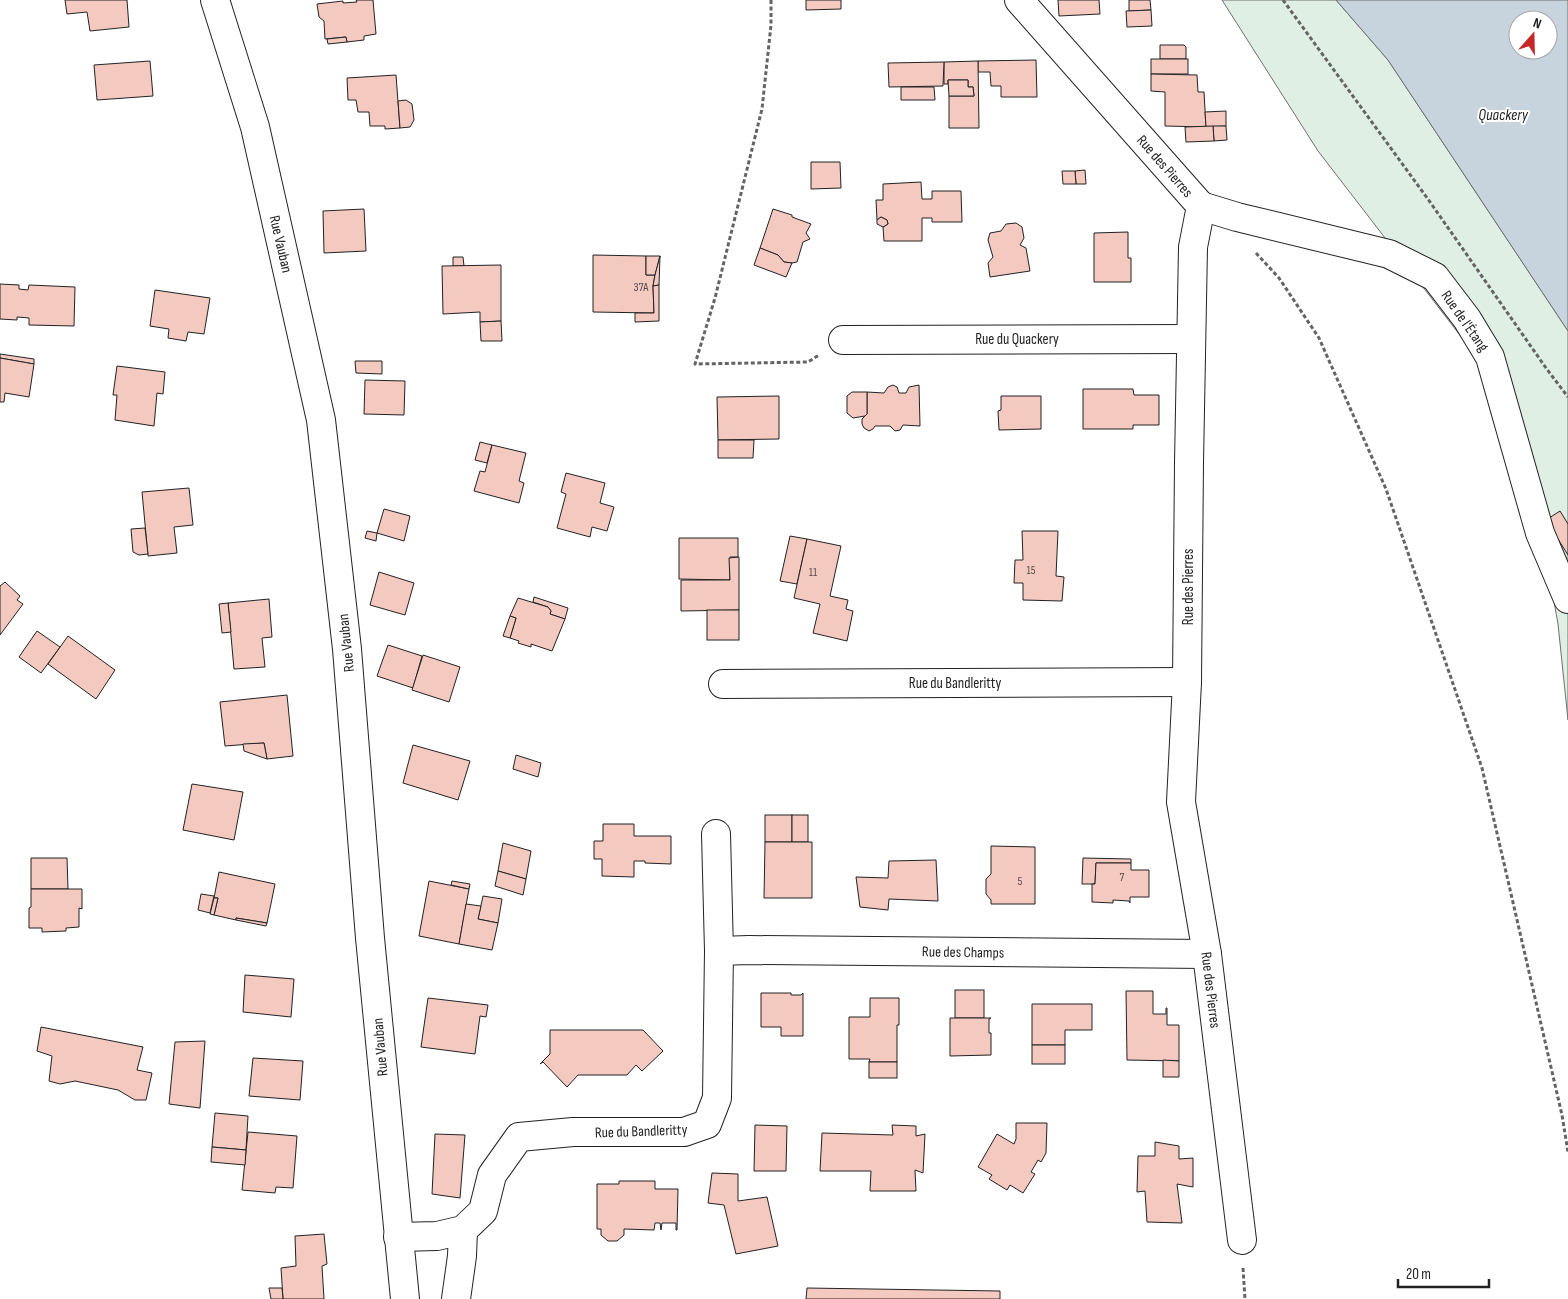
<svg xmlns="http://www.w3.org/2000/svg" width="1568" height="1299" font-family="'Sofia Sans Condensed',sans-serif">
  <rect width="100%" height="100%" fill="#fff"/>
  <polygon fill="#e0efe3" stroke="#6f6f6f" points="1222,0 1336,0 1388,60 1568,331 1568,720 1558,624 1520,413 1318,151"/>
  <path fill="#c7d3dd" stroke="#6f6f6f" fill-rule="evenodd" d="M 1336,0 L 1568,0 L 1568,331 L 1388,60 ZM 1518,20 L 1548,20 L 1548,50 L 1518,50 Z"/>
  <g fill="#f3c9c0" stroke="#222">
    <polygon points="65,0 127,0 129,27 90,31 87,12 67,14"/>
    <polygon points="356,0 373,0 376,34 364,36 364,40 347,42 346,37 325,39 324,21 319,17 317,4 343,1 343,3 357,2"/>
    <polygon points="806,0 841,0 841,9 806,10"/>
    <polygon points="1058,0 1099,0 1100,14 1059,16"/>
    <polygon points="1129,0 1150,0 1151,10 1129,11"/>
    <polygon points="1151,10 1152,26 1127,27 1126,11"/>
    <polygon points="346,37 347,42 328,44 327,39"/>
    <polygon points="1160,45 1184,45 1186,47 1186,59 1160,59"/>
    <rect x="1151" y="59" width="37" height="15"/>
    <polygon points="1036,60 1037,97 1001,97 1001,86 991,86 990,72 978,72 978,61"/>
    <polygon points="150,61 153,96 97,100 94,65"/>
    <polygon points="978,61 979,128 949,128 949,96 974,96 973,87 968,87 968,80 948,80 948,84 944,84 944,62"/>
    <polygon points="944,62 943,86 889,87 888,63"/>
    <polygon points="1151,74 1197,75 1198,92 1204,92 1206,127 1165,126 1165,92 1151,91"/>
    <polygon points="396,75 400,128 385,129 385,126 370,126 369,112 358,112 356,100 348,100 347,78"/>
    <polygon points="948,80 968,80 968,87 973,87 974,96 949,96"/>
    <polygon points="901,87 934,87 935,100 901,100"/>
    <polygon points="406,100 412,104 414,120 410,127 400,128 398,101"/>
    <polygon points="1226,111 1226,126 1206,127 1205,112"/>
    <polygon points="1213,126 1226,126 1227,140 1214,141"/>
    <polygon points="1213,126 1214,141 1186,142 1185,127"/>
    <polygon points="811,162 840,162 841,188 811,189"/>
    <polygon points="1085,170 1086,184 1076,184 1075,171"/>
    <polygon points="1062,171 1075,171 1076,184 1063,184"/>
    <polygon points="921,182 922,199 932,199 932,191 961,191 962,222 932,222 932,218 922,218 922,241 884,241 883,227 888,224 887,220 881,217 877,220 876,200 883,200 883,184"/>
    <polygon points="364,209 366,251 324,253 323,211"/>
    <polygon points="773,209 792,215 792,217 811,224 806,233 810,239 803,242 797,262 792,263 784,262 778,255 760,248"/>
    <polygon points="881,217 887,220 888,224 883,227 877,224 877,220"/>
    <polygon points="1016,223 1022,227 1024,238 1020,245 1026,248 1030,271 990,277 988,263 993,257 988,240 990,233 1001,231 1006,224"/>
    <polygon points="1128,232 1128,258 1131,258 1131,282 1094,282 1094,233"/>
    <polygon points="760,248 778,255 784,262 792,263 786,277 754,265"/>
    <polygon points="593,255 646,256 646,275 655,275 653,286 654,313 593,312"/>
    <polygon points="646,256 660,256 655,275 646,275"/>
    <polygon points="660,256 659,285 653,286 655,275"/>
    <polygon points="453,257 463,257 464,266 453,266"/>
    <polygon points="501,265 501,321 480,322 480,312 443,314 442,266"/>
    <polygon points="0,284 19,285 19,289 28,290 29,285 75,287 74,326 29,325 29,318 17,317 17,320 0,319"/>
    <polygon points="659,285 659,321 635,322 635,313 654,313 653,286"/>
    <polygon points="155,290 210,298 204,334 188,332 186,341 168,338 169,329 150,326"/>
    <polygon points="501,321 502,341 481,341 480,322"/>
    <polygon points="0,354 34,359 34,364 0,358"/>
    <polygon points="0,358 34,364 29,397 5,393 4,402 0,402"/>
    <polygon points="355,361 382,361 382,374 356,373"/>
    <polygon points="117,366 165,372 163,394 157,393 154,426 115,420 117,395 113,395"/>
    <polygon points="365,380 405,381 404,415 364,414"/>
    <polygon points="893,385 897,387 899,393 906,393 909,387 919,385 920,426 903,425 900,430 895,431 890,426 875,426 873,429 869,431 864,428 862,424 862,419 867,414 867,392 884,393 888,387"/>
    <polygon points="1083,389 1133,389 1134,395 1159,395 1159,425 1133,425 1133,429 1083,429"/>
    <polygon points="852,392 867,392 867,414 865,416 853,418 847,413 847,396"/>
    <polygon points="779,396 779,439 718,440 717,397"/>
    <polygon points="1001,396 1041,396 1041,429 999,430 998,411 1001,410"/>
    <polygon points="718,440 754,440 753,458 718,458"/>
    <polygon points="480,442 492,445 487,463 475,460"/>
    <polygon points="492,445 526,453 519,481 524,483 519,503 474,491 480,471 485,472"/>
    <polygon points="566,473 605,483 600,503 614,507 607,531 592,527 590,537 557,528 566,494 561,492"/>
    <polygon points="189,488 193,525 174,527 177,553 148,556 142,492"/>
    <polygon points="384,509 410,516 404,541 377,533"/>
    <polygon points="1560,511 1568,524 1568,555 1546,520"/>
    <polygon points="145,528 148,554 139,555 133,552 131,529"/>
    <polygon points="367,531 377,533 376,541 365,538"/>
    <polygon points="1022,531 1058,531 1056,576 1064,577 1062,601 1023,600 1023,583 1014,583 1015,560 1023,560"/>
    <polygon points="790,536 807,539 797,584 780,581"/>
    <polygon points="679,538 738,538 738,557 730,557 730,580 679,579"/>
    <polygon points="807,539 841,546 830,596 848,600 846,609 853,611 847,641 813,633 820,604 794,598"/>
    <polygon points="739,557 739,610 681,611 681,580 730,580 729,558"/>
    <polygon points="379,572 414,583 405,615 370,605"/>
    <polygon points="5,582 20,596 17,600 23,604 0,635 0,586"/>
    <polygon points="534,597 568,608 565,619 550,614 551,611 548,607 533,602"/>
    <polygon points="518,598 548,607 551,611 550,614 565,619 552,651 531,644 531,647 518,643 519,641 510,638 516,618 510,616"/>
    <polygon points="269,599 272,637 262,638 265,667 234,669 228,603"/>
    <polygon points="228,603 231,632 222,633 219,604"/>
    <rect x="707" y="610" width="32" height="30"/>
    <polygon points="510,616 516,618 510,638 503,636"/>
    <polygon points="37,631 60,647 41,673 19,657"/>
    <polygon points="68,636 115,670 96,699 48,664"/>
    <polygon points="388,645 422,656 413,688 377,676"/>
    <polygon points="423,655 460,667 449,702 412,690"/>
    <polygon points="287,695 293,756 267,759 264,743 225,746 220,702"/>
    <polygon points="264,743 267,759 244,751 243,744"/>
    <polygon points="413,745 470,761 458,800 403,783"/>
    <polygon points="516,755 541,763 538,777 513,769"/>
    <polygon points="192,784 243,792 234,840 183,830"/>
    <rect x="765" y="815" width="27" height="27"/>
    <rect x="792" y="815" width="16" height="27"/>
    <polygon points="603,824 634,824 634,836 671,836 671,864 645,863 645,861 634,861 634,877 602,876 602,859 594,859 594,841 603,841"/>
    <polygon points="765,842 812,842 812,898 764,898"/>
    <polygon points="503,843 531,851 526,879 498,871"/>
    <polygon points="991,846 1035,847 1035,904 991,904 991,900 986,894 986,879 991,874"/>
    <polygon points="31,858 67,858 68,889 31,889"/>
    <polygon points="1083,858 1131,859 1131,863 1096,863 1095,884 1082,884"/>
    <polygon points="936,860 938,901 889,899 888,910 860,907 856,877 888,878 889,861"/>
    <polygon points="1096,863 1131,863 1131,870 1149,870 1149,897 1130,897 1130,903 1129,901 1113,900 1113,903 1092,902 1092,884 1095,884"/>
    <polygon points="498,871 526,879 523,895 495,886"/>
    <polygon points="219,872 275,884 267,923 236,918 236,920 214,915 218,898 214,898"/>
    <polygon points="429,881 469,889 459,944 419,936"/>
    <polygon points="452,881 470,884 469,889 451,885"/>
    <polygon points="31,889 82,889 82,909 79,908 79,927 66,928 66,931 42,932 42,928 29,928 29,908 31,907"/>
    <polygon points="201,894 214,896 210,913 198,910"/>
    <polygon points="483,896 502,899 498,923 478,919"/>
    <polygon points="214,898 218,898 214,915 210,914"/>
    <polygon points="466,904 481,906 478,919 498,923 492,950 459,944"/>
    <polygon points="236,918 267,923 266,926 236,920"/>
    <polygon points="245,975 294,979 291,1017 243,1012"/>
    <rect x="955" y="990" width="29" height="28"/>
    <polygon points="1126,991 1153,991 1153,1014 1166,1014 1166,1008 1167,1008 1167,1025 1179,1025 1179,1061 1127,1060"/>
    <polygon points="761,993 791,993 791,995 801,995 803,993 803,1036 781,1036 781,1027 761,1027"/>
    <polygon points="428,998 488,1005 486,1017 480,1016 475,1054 421,1047"/>
    <polygon points="870,998 899,998 899,1025 897,1025 897,1062 869,1062 870,1059 849,1059 849,1017 870,1017"/>
    <polygon points="1032,1004 1092,1004 1092,1030 1065,1030 1065,1045 1032,1045"/>
    <polygon points="950,1018 991,1018 989,1019 989,1033 991,1033 991,1055 950,1056"/>
    <polygon points="41,1027 143,1047 137,1070 152,1073 146,1100 135,1100 118,1090 75,1081 60,1084 49,1081 52,1056 37,1051"/>
    <polygon points="550,1030 643,1030 663,1051 642,1071 636,1065 627,1075 578,1075 567,1087 543,1062 540,1064 550,1054"/>
    <polygon points="205,1041 200,1108 169,1104 175,1042"/>
    <rect x="1032" y="1045" width="33" height="19"/>
    <polygon points="253,1058 303,1061 300,1100 249,1096"/>
    <polygon points="1163,1060 1179,1061 1179,1077 1163,1077"/>
    <rect x="869" y="1062" width="28" height="16"/>
    <polygon points="215,1113 248,1116 246,1150 212,1147"/>
    <polygon points="1016,1123 1047,1123 1046,1153 1041,1162 1038,1160 1031,1172 1035,1174 1023,1193 1010,1185 1007,1190 989,1179 992,1175 978,1167 997,1134 1014,1144 1016,1139"/>
    <polygon points="755,1125 787,1126 786,1171 754,1171"/>
    <polygon points="892,1125 916,1126 916,1136 925,1134 923,1173 915,1170 916,1191 870,1191 871,1171 820,1171 822,1133 893,1135"/>
    <polygon points="248,1132 297,1136 293,1188 276,1187 275,1193 242,1190"/>
    <polygon points="435,1134 465,1135 460,1198 432,1194"/>
    <polygon points="1155,1142 1179,1146 1179,1159 1193,1158 1193,1187 1177,1184 1182,1223 1147,1222 1145,1191 1137,1192 1138,1156 1155,1156"/>
    <polygon points="212,1147 246,1150 245,1165 211,1162"/>
    <polygon points="712,1173 738,1174 738,1201 767,1197 778,1246 736,1254 724,1205 708,1203"/>
    <polygon points="619,1181 655,1181 655,1189 678,1189 677,1230 676,1230 676,1223 662,1223 661,1230 660,1223 655,1223 654,1230 624,1229 624,1235 617,1241 608,1241 601,1235 601,1229 597,1229 597,1184 619,1184"/>
    <polygon points="324,1234 327,1264 322,1266 324,1299 283,1299 281,1268 296,1266 295,1236"/>
    <polygon points="269,1288 282,1288 283,1299 271,1299"/>
    <polygon points="807,1288 1000,1291 1000,1299 806,1299"/>
  </g>
  <g fill="none" stroke-linecap="round" stroke-linejoin="round">
    <g stroke="#222" stroke-width="30">
      <g id="street">
        <polyline points="215,0 255,127 321,420 347,649 370,938 405,1299"/>
        <polyline points="1019,0 1201,206"/>
        <polyline points="1201,206 1193,247 1189,463 1187,682 1181,802 1207,954 1242,1240"/>
        <polyline points="1201,206 1237,217 1389,254 1435,277 1467,319 1490,357 1540,533 1568,599"/>
        <polyline points="843,340 1191,339"/>
        <polyline points="723,684 1187,682"/>
        <polyline points="719,951 749,950 1207,954"/>
        <polyline points="398,1237 437,1236 463,1230 483,1211 492,1175 519,1137 573,1132 684,1132 707,1124 717,1098 719,951 716,834"/>
        <polyline points="456,1299 462,1256 463,1230"/>
      </g>
    </g>
    <g stroke="#646464" stroke-width="3" stroke-dasharray="4 2.5" stroke-linecap="butt">
      <polyline points="771,0 771,25 762,109 715,298 695,364 808,362 819,355"/>
      <polyline points="1283,0 1430,202 1546,368 1568,397"/>
      <polyline points="1256,253 1279,278 1319,338 1386,489 1482,768 1562,1115 1568,1152"/>
      <polyline points="1243,1268 1245,1299"/>
    </g>
    <use href="#street" stroke="#fff" stroke-width="28"/>
  </g>
  <g text-anchor="middle" stroke-width="4" stroke-linejoin="round" paint-order="stroke">
    <g font-size="12" fill="#564c4a">
      <text x="641" y="291">37A</text>
      <text x="1031" y="574">15</text>
      <text x="813" y="576">11</text>
      <text x="1122" y="881">7</text>
      <text x="1020" y="885">5</text>
    </g>
    <g font-size="15" fill="#222" stroke="#fff">
      <text transform="translate(1165 166) rotate(49)" y="5">Rue des Pierres</text>
      <text transform="translate(281 244) rotate(77)" y="5">Rue Vauban</text>
      <text transform="translate(1465 321) rotate(55)" y="5">Rue de l'Étang</text>
      <text x="1017" y="344">Rue du Quackery</text>
      <text transform="translate(1188 587) rotate(-90)" y="5">Rue des Pierres</text>
      <text transform="translate(346 643) rotate(-96)" y="5">Rue Vauban</text>
      <text x="955" y="688">Rue du Bandleritty</text>
      <text transform="translate(963 952) rotate(1)" y="5">Rue des Champs</text>
      <text transform="translate(1211 990) rotate(83)" y="5">Rue des Pierres</text>
      <text transform="translate(380 1047) rotate(-95)" y="5">Rue Vauban</text>
      <text transform="translate(641 1131) rotate(-2)" y="5">Rue du Bandleritty</text>
    </g>
    <g font-size="16" font-style="italic" fill="#222" stroke="#fff">
      <text x="1503" y="120">Quackery</text>
    </g>
  </g>
  <g transform="translate(1533 35) rotate(20)"><circle r="24" fill="#ffffff" stroke="#a7a7a7"/>
  <path d="M0-4L9 19L0 12L-9 19Z" fill="#c62828"/>
  <text y="-8" font-size="14" font-weight="bold" text-anchor="middle" fill="#222222">N</text>
  </g>
  <path d="M1398 1279v8h91v-8" fill="none" stroke="#222222" stroke-width="2.5"/>
  <text x="1406" y="1279" font-size="15" fill="#222222" stroke="#ffffff" stroke-width="4" paint-order="stroke">20 m</text>
</svg>
